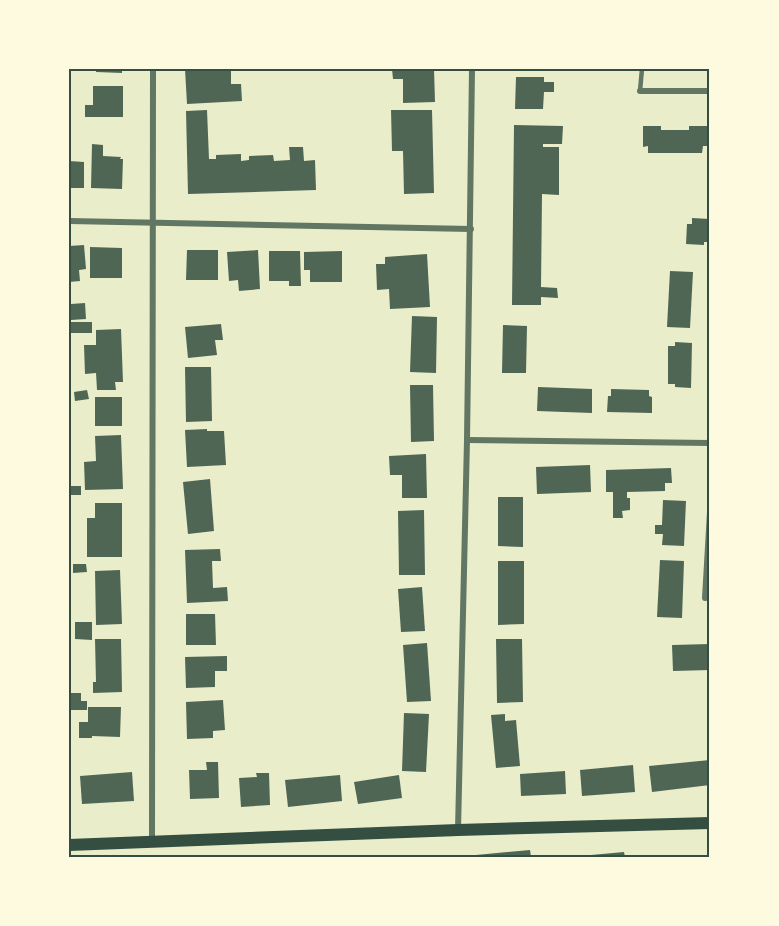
<svg xmlns="http://www.w3.org/2000/svg" width="779" height="926" font-family="Inter,sans-serif">
  <rect width="100%" height="100%" fill="#e9edc9"/>
  <g fill="#4f6655">
    <polygon points="96,69 122,69 122,73 96,72"/>
    <polygon points="185,69 231,69 231,84 241,84 242,101 187,104"/>
    <polygon points="392,69 434,69 435,102 403,103 403,79 393,79"/>
    <polygon points="516,77 544,77 544,82 554,82 554,92 544,92 543,109 515,109"/>
    <polygon points="93,86 123,86 123,117 85,117 85,105 93,105"/>
    <polygon points="207,110 209,159 216,159 216,155 241,154 241,161 249,160 249,156 273,155 274,161 290,160 289,147 303,147 304,161 315,160 316,190 188,194 186,111"/>
    <polygon points="391,110 432,110 434,193 404,194 403,151 392,151"/>
    <polygon points="514,125 563,126 562,144 543,144 543,147 559,147 559,195 542,194 541,287 557,288 558,298 541,297 541,305 512,305"/>
    <polygon points="643,126 661,126 661,130 689,130 689,126 707,126 707,146 703,146 702,153 648,153 648,146 643,147"/>
    <polygon points="92,144 103,145 103,156 121,157 120,159 123,159 122,189 91,188"/>
    <polygon points="69,161 84,162 84,188 69,188"/>
    <polygon points="692,218 710,219 710,242 704,242 704,245 686,244 687,224 692,224"/>
    <polygon points="84,245 86,269 79,270 80,281 69,282 69,246"/>
    <polygon points="90,247 122,248 122,278 90,278"/>
    <polygon points="187,250 218,250 218,280 186,280"/>
    <polygon points="258,250 260,289 239,291 238,280 229,281 227,252"/>
    <polygon points="269,251 300,251 301,286 289,286 289,281 269,281"/>
    <polygon points="342,251 342,282 310,282 310,270 304,270 304,252"/>
    <polygon points="427,254 430,307 390,309 389,289 377,290 376,264 385,264 385,257"/>
    <polygon points="670,271 693,272 690,328 667,327"/>
    <polygon points="85,303 86,319 71,320 71,304"/>
    <polygon points="412,316 437,317 436,373 410,372"/>
    <polygon points="70,322 92,322 92,333 71,333"/>
    <polygon points="221,324 223,340 215,340 217,355 188,358 185,327"/>
    <polygon points="503,325 527,326 526,373 502,373"/>
    <polygon points="121,329 123,382 115,382 116,390 97,390 96,373 85,374 84,345 96,345 96,330"/>
    <polygon points="675,342 692,343 691,388 675,387 675,384 668,384 668,346 675,346"/>
    <polygon points="185,367 211,367 212,421 186,422"/>
    <polygon points="410,385 433,385 434,441 411,442"/>
    <polygon points="538,387 592,389 592,413 537,411"/>
    <polygon points="611,389 649,390 649,396 652,397 652,413 607,412 608,396 611,396"/>
    <polygon points="87,390 89,399 75,401 74,392"/>
    <rect x="95" y="397" width="27" height="29"/>
    <polygon points="207,429 207,431 224,431 226,465 187,467 185,430"/>
    <polygon points="121,435 123,489 85,490 84,462 96,461 95,436"/>
    <polygon points="426,454 427,498 402,498 402,475 390,475 389,456"/>
    <polygon points="590,465 591,492 537,494 536,467"/>
    <polygon points="671,468 672,483 665,483 665,491 627,492 627,498 630,498 630,510 622,511 623,518 613,518 613,492 606,492 606,470"/>
    <polygon points="210,479 214,531 188,534 183,482"/>
    <rect x="69" y="486" width="12" height="9"/>
    <polygon points="498,497 523,497 523,547 498,546"/>
    <polygon points="663,500 686,501 684,546 662,545 663,534 655,534 655,525 662,525"/>
    <polygon points="95,503 122,503 122,557 87,557 87,518 95,518"/>
    <polygon points="424,510 425,575 399,575 398,511"/>
    <polygon points="220,549 221,561 212,561 213,588 227,587 228,601 187,603 185,550"/>
    <polygon points="660,560 684,561 682,618 657,617"/>
    <polygon points="498,561 524,561 524,624 498,625"/>
    <polygon points="73,564 86,564 87,572 73,573"/>
    <polygon points="120,570 122,624 96,625 95,571"/>
    <polygon points="422,587 425,631 401,632 398,589"/>
    <polygon points="186,614 215,614 216,645 186,645"/>
    <polygon points="75,622 92,622 92,640 75,639"/>
    <polygon points="95,639 121,639 122,692 93,693 93,682 96,682"/>
    <polygon points="496,639 522,639 523,702 497,703"/>
    <polygon points="427,643 431,701 407,702 403,645"/>
    <polygon points="710,644 710,670 673,671 672,645"/>
    <polygon points="227,656 227,671 215,671 215,687 186,688 185,657"/>
    <polygon points="70,693 81,693 81,701 87,701 87,710 70,710"/>
    <polygon points="223,700 225,730 213,731 213,738 187,739 186,702"/>
    <polygon points="88,707 121,707 120,737 92,736 92,738 79,738 79,722 88,722"/>
    <polygon points="404,713 429,714 426,772 402,771"/>
    <polygon points="505,714 505,721 516,720 520,766 496,768 491,715"/>
    <polygon points="710,760 710,785 652,792 649,766"/>
    <polygon points="206,762 218,762 219,798 190,799 189,770 207,770"/>
    <polygon points="633,765 635,792 582,796 580,770"/>
    <polygon points="565,771 566,794 521,796 520,774"/>
    <polygon points="132,772 134,801 82,804 80,776"/>
    <polygon points="256,773 269,773 270,805 241,807 239,778 257,777"/>
    <polygon points="340,775 342,801 288,807 285,780"/>
    <polygon points="399,775 402,798 358,804 354,782"/>
    <polygon points="530,850 531,857 476,857 476,855"/>
    <polygon points="624,852 625,857 591,857 591,855"/>
  </g>
  <g fill="none" stroke-linecap="round" stroke-linejoin="round">
    <polyline stroke="#617663" stroke-width="4.5" points="640,91 642,69"/>
    <g stroke="#617663" stroke-width="6">
      <polyline points="640,91 710,91"/>
      <polyline points="69,221 471,229"/>
      <polyline points="467,440 710,443"/>
      <polyline points="705,598 710,512"/>
      <polyline points="458,830 467,440 472,69"/>
      <polyline points="152,842 153,69"/>
    </g>
    <polyline stroke="#344e41" stroke-width="12" points="69,845 458,830 710,823"/>
  </g>
  <rect width="779" height="926" fill="none" stroke="#fefae0" stroke-width="141"/>
  <rect x="70" y="70" width="638" height="786" fill="none" stroke="#344e41" stroke-width="2"/>
</svg>
